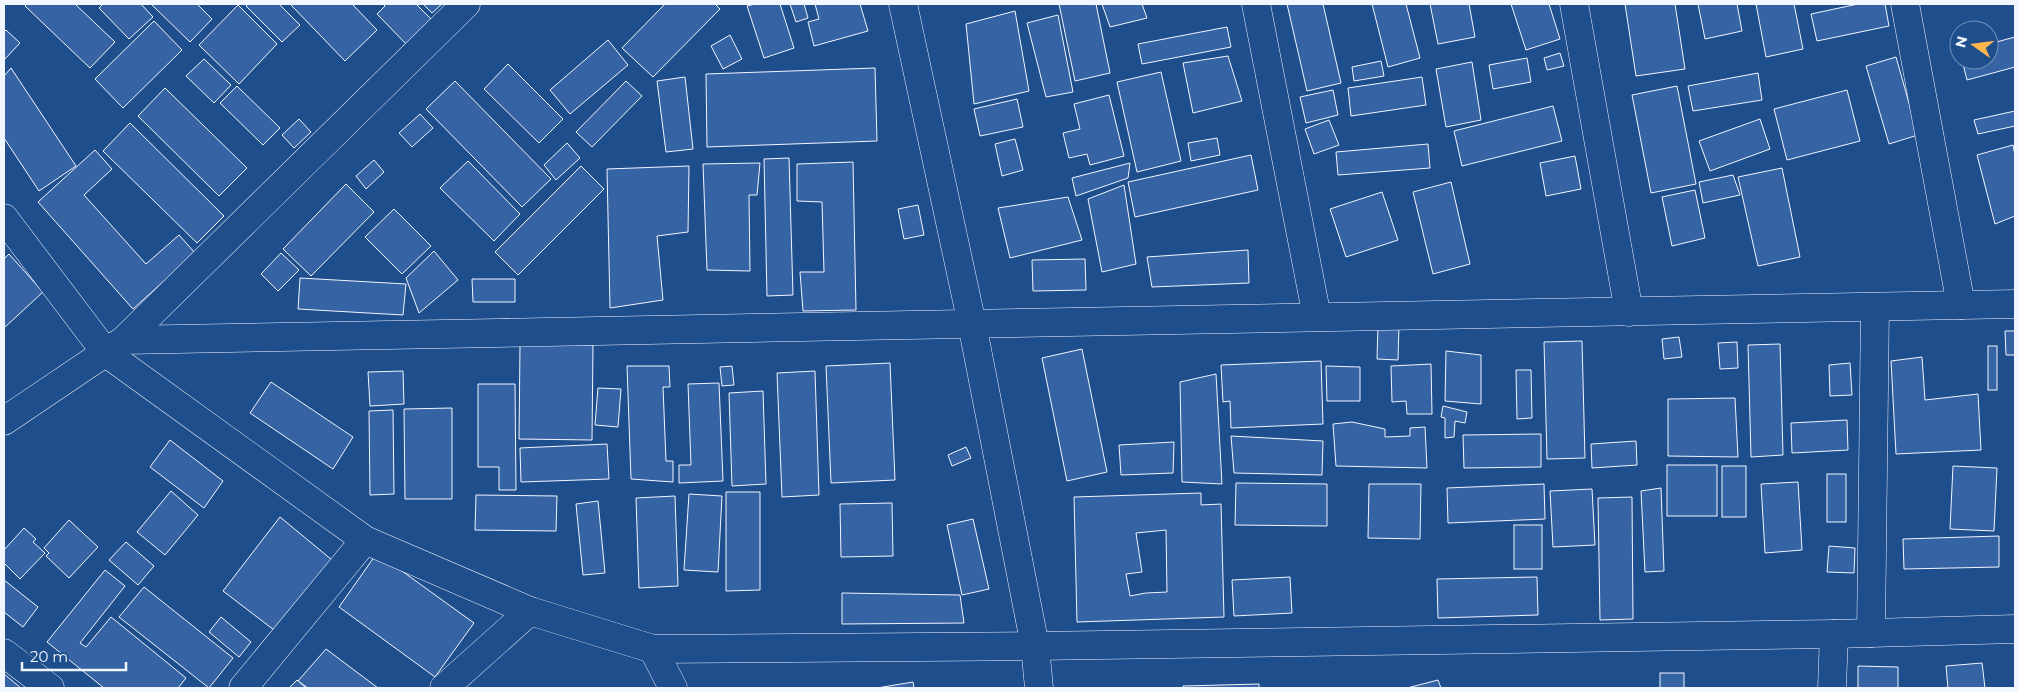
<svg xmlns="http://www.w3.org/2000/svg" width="2019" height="692" font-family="Montserrat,sans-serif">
  <rect width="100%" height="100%" fill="#1f4e8c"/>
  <g fill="#3563a3" stroke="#f2f6ff" fill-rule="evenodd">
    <polygon points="27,4 75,4 115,42 90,68 25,6"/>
    <polygon points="103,4 141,4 153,17 129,39 99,8"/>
    <polygon points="151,4 197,4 212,19 190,42"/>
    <polygon points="248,4 279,4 300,25 282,42 246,6"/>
    <polygon points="290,4 352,4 377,30 345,61"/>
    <polygon points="383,4 416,4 432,20 407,45 377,14 385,6"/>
    <polygon points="423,4 442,4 432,13"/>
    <polygon points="665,4 715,4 720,9 653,77 622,48"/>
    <polygon points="755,4 780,4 794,48 764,58 747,6"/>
    <polygon points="790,4 804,4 808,18 796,22"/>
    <polygon points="815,4 860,4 868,31 814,46 808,22 819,19"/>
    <polygon points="1059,4 1096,4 1110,73 1075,81"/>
    <polygon points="1102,4 1142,4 1147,18 1110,27"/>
    <polygon points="1287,4 1323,4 1341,83 1307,91"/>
    <polygon points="1372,4 1406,4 1420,58 1388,67"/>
    <polygon points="1430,4 1469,4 1475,37 1438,44"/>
    <polygon points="1511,4 1549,4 1560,39 1526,50"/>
    <polygon points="1625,4 1675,4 1685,69 1636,76"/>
    <polygon points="1698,4 1737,4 1742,31 1705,39"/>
    <polygon points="1756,4 1794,4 1803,49 1766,57"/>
    <polygon points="1858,4 1885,4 1889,26 1817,41 1811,14"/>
    <polygon points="238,5 277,44 239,84 199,45"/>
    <polygon points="1015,11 1029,91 974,104 966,24"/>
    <polygon points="1058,15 1073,92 1046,97 1027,23"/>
    <polygon points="154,21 182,50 123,108 95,79"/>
    <polygon points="1227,27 1231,47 1142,64 1138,44"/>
    <polygon points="6,30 20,43 4,60 4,32"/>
    <polygon points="730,35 742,59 723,69 711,46"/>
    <polygon points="2015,37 2015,67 1967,80 1962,60 1989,60 1989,44"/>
    <polygon points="608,40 628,65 570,114 550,90"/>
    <polygon points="1560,53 1564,66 1547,70 1544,58"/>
    <polygon points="1228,56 1242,101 1193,113 1183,63"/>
    <polygon points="1896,57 1918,135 1889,144 1866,66"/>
    <polygon points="1527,58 1531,82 1493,89 1489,65"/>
    <polygon points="204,59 231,85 214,103 186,76"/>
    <polygon points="1381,61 1384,76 1354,81 1352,67"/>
    <polygon points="1472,62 1481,120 1446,127 1436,69"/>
    <polygon points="508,64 563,119 539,143 484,89"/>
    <polygon points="11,68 76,166 39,191 4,138 4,76"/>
    <polygon points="875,68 877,141 707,147 706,74"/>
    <polygon points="1161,72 1181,161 1137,172 1117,82"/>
    <polygon points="1758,73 1762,100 1693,111 1688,86"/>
    <polygon points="685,77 693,149 666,152 657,81"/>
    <polygon points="1422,77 1426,105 1351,116 1348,88"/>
    <polygon points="455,81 551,179 522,207 426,109"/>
    <polygon points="626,81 642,96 592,147 576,132"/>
    <polygon points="237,86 280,128 263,145 220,103"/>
    <polygon points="1677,86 1696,184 1651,193 1632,95"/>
    <polygon points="165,88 247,168 219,196 138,116"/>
    <polygon points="1333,90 1338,115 1306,123 1300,97"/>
    <polygon points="1847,90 1860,141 1787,160 1774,109"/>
    <polygon points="1109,95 1124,156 1090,165 1087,154 1069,158 1063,133 1080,129 1074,104"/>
    <polygon points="1017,99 1023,127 980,136 974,109"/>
    <polygon points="1553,106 1562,141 1462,166 1454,131"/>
    <polygon points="2015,111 2015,126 1978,134 1974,120"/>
    <polygon points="420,114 433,128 412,147 399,133"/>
    <polygon points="299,119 311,132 294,148 282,135"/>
    <polygon points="1760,119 1770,149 1710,171 1699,141"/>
    <polygon points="1329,120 1339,145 1314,154 1305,129"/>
    <polygon points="130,123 224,216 197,243 103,151"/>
    <polygon points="1217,138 1220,155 1191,161 1188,143"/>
    <polygon points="1015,139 1023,170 1002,176 995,144"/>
    <polygon points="567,143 580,158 556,180 544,165"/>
    <polygon points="1428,144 1430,168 1338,175 1336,152"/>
    <polygon points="2013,145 2015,155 2015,216 1995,224 1977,155"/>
    <polygon points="95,150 112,169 84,195 146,264 179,235 195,253 133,309 38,202"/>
    <polygon points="1251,155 1258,190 1135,217 1128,182"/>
    <polygon points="1575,156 1581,189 1546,196 1540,163"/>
    <polygon points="789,158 793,295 767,296 764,159"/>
    <polygon points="374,160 384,172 366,189 356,176"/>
    <polygon points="468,161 520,214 494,241 440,188"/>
    <polygon points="853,162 856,310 803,311 800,272 824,272 822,202 797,201 797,164"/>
    <polygon points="760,163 757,195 749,195 750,271 707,270 703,164"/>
    <polygon points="1130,163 1128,178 1076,196 1072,178"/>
    <polygon points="581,166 604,189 518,275 495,252"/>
    <polygon points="689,166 688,232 657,236 663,300 610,308 607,169"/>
    <polygon points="1782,168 1800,257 1758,266 1738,177"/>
    <polygon points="1733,175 1740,195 1703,203 1699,182"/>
    <polygon points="1451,182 1470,264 1433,274 1413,192"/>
    <polygon points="346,184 374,212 311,276 283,249"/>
    <polygon points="1124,185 1136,264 1102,272 1088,199"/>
    <polygon points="1695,190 1705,238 1672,246 1662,197"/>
    <polygon points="1382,192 1398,240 1346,257 1330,209"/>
    <polygon points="1068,197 1082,240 1010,258 998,208"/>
    <polygon points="918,205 924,235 904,239 898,209"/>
    <polygon points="394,209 431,246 402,274 365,237"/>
    <polygon points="1248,250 1249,283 1152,287 1147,257"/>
    <polygon points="434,251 458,280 419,313 406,278"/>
    <polygon points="281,253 299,270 278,291 261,274"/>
    <polygon points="9,254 43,292 4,328 4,259"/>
    <polygon points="1085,259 1086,290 1033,291 1032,260"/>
    <polygon points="300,278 406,284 403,315 298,309"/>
    <polygon points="472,279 515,279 515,302 473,302"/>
    <polygon points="1378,325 1399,325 1398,360 1377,359"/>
    <polygon points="2005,331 2015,331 2015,355 2006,355"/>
    <polygon points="1679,337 1682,357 1664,359 1662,339"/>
    <polygon points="1582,341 1585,458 1547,459 1544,342"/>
    <polygon points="1737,342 1738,368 1720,369 1718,343"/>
    <polygon points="520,344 593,345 592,440 519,439"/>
    <polygon points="1780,344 1783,455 1751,457 1748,345"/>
    <rect x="1988" y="346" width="9" height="44"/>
    <polygon points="1082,349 1107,472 1067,481 1042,358"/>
    <polygon points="1446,351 1481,355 1481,404 1445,401"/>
    <polygon points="1922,357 1925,400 1978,394 1981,450 1896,454 1891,361"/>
    <polygon points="1321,361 1323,424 1231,428 1230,401 1223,402 1221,365"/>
    <polygon points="890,363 895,480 831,483 826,366"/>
    <polygon points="1850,363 1852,395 1830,396 1829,365"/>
    <polygon points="1431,364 1432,414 1407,414 1406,401 1392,402 1391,366"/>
    <polygon points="627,366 669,366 670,387 663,387 666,461 673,461 673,482 631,479"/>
    <polygon points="732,366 734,385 722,386 720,367"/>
    <polygon points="1326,366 1360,367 1360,401 1327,401"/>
    <polygon points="1516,370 1531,370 1532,418 1517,419"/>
    <polygon points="403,371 404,404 370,406 368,372"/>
    <polygon points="815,371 819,495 782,497 777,373"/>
    <polygon points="1216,374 1222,484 1182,482 1180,382"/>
    <polygon points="271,382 353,437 333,469 250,413"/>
    <polygon points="719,383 723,481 679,483 679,465 691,465 688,384"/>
    <polygon points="478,384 515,384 516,490 499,490 499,467 478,467"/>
    <polygon points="598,388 621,389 618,427 595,425"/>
    <polygon points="763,391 766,484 732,486 729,393"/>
    <polygon points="1735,398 1738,457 1668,456 1668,399"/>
    <polygon points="1443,406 1467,412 1465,423 1455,421 1454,437 1445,438 1445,418 1441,417"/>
    <polygon points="452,408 452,499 405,499 404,409"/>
    <polygon points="393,410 394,494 370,495 369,411"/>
    <polygon points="1847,420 1848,450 1792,453 1791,423"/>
    <polygon points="1352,422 1385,429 1385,437 1410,436 1410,428 1425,427 1427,468 1336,466 1333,424"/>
    <polygon points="1541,434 1541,467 1464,468 1463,435"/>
    <polygon points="1231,436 1323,441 1322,475 1234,473"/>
    <polygon points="170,440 223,481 204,508 150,467"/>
    <polygon points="1636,441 1637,465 1592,468 1591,444"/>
    <polygon points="1174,442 1173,473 1121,475 1119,445"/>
    <polygon points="607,444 609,479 521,482 520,448"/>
    <polygon points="966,447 971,458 952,466 948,455"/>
    <rect x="1667" y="465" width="50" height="51"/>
    <rect x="1722" y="466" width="24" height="51"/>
    <polygon points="1953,466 1997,468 1994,531 1950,529"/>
    <rect x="1827" y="474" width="19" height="48"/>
    <polygon points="1798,482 1802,550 1765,553 1761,484"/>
    <polygon points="1236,483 1327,484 1327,526 1235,525"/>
    <polygon points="1369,484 1421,484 1420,539 1368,538"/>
    <polygon points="1544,484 1545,519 1448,523 1447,488"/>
    <polygon points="1661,488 1664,571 1645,572 1641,491"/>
    <polygon points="1592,489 1595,545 1553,547 1550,491"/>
    <polygon points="171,491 198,515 165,555 137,532"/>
    <polygon points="726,492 760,492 760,590 726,591"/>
    <path d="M 1201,493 L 1201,505 L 1221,504 L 1224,617 L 1077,622 L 1074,497 ZM 1166,530 L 1167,592 L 1146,593 L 1130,596 L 1126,574 L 1142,572 L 1136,533 Z"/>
    <polygon points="689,494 722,496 718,572 684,570"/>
    <polygon points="476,495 557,496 556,531 475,530"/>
    <polygon points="675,496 678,586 639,588 636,498"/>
    <polygon points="1632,497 1633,619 1600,620 1598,498"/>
    <polygon points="598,501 605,573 583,575 576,504"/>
    <polygon points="892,503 893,556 841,557 840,504"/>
    <polygon points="280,517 332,560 274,630 223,591"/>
    <polygon points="973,519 989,589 962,595 947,525"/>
    <polygon points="69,520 98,547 69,578 46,556 49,553 44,548"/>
    <rect x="1514" y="525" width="28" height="44"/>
    <polygon points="24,528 36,539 33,542 45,553 20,579 4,563 4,550"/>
    <polygon points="1999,536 1999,567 1904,569 1903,539"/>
    <polygon points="126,542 154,566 138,585 109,560"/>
    <polygon points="1829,546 1855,548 1854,573 1827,572"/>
    <polygon points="377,553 474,623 435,677 339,607"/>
    <polygon points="105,570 125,586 80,643 86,647 111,617 186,678 178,688 104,688 47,642"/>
    <polygon points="1290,577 1292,613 1234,616 1232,580"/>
    <polygon points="1537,577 1538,615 1438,618 1437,579"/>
    <polygon points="4,580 38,607 23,627 4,612"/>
    <polygon points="144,587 233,658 209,688 119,617"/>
    <polygon points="842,593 960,595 964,623 842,624"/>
    <polygon points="221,617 251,642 239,657 209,632"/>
    <polygon points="326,649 378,688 308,688 298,681"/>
    <polygon points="1982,663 1985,688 1948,688 1946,666"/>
    <polygon points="1858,666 1898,667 1898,688 1858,688"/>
    <rect x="1660" y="673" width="24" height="15"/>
    <polygon points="4,674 21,688 4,688"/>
    <polygon points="297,680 306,688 289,688"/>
    <polygon points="1438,680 1441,688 1407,688"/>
    <polygon points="913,682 914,688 877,688"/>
    <polygon points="1259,684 1259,688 1183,688 1183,686"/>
  </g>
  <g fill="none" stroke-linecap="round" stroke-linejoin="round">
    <g stroke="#f2f6ff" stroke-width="29">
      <g id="street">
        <polyline points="903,4 972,324 1035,646 1039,688"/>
        <polyline points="1256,4 1317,317"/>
        <polyline points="1574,4 1629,312"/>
        <polyline points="1905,4 1961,305"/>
        <polyline points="4,218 106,353 365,540 530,611 653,649 1035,646 1834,634 2015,629"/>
        <polyline points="124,340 2015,304"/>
        <polyline points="4,421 124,340 466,4"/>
        <polyline points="1871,633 1875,307"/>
        <polyline points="653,649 673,688"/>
        <polyline points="4,653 50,688"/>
        <polyline points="243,688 365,540"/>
        <polyline points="444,688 530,611"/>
        <polyline points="1832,688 1834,634"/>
      </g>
    </g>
    <use href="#street" stroke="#1f4e8c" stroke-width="28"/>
  </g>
  <rect width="2019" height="692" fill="none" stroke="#f2f6ff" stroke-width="10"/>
  <g transform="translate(1974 45) rotate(284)"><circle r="24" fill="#1f4e8c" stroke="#7391ba"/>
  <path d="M0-4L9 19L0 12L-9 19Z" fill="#ffb74d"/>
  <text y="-8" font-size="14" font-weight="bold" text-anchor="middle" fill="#f2f6ff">N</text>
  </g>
  <path d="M22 662v8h104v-8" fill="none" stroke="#f2f6ff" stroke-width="2.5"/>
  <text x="30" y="662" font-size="15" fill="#f2f6ff" stroke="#1f4e8c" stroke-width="4" paint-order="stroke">20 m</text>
</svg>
